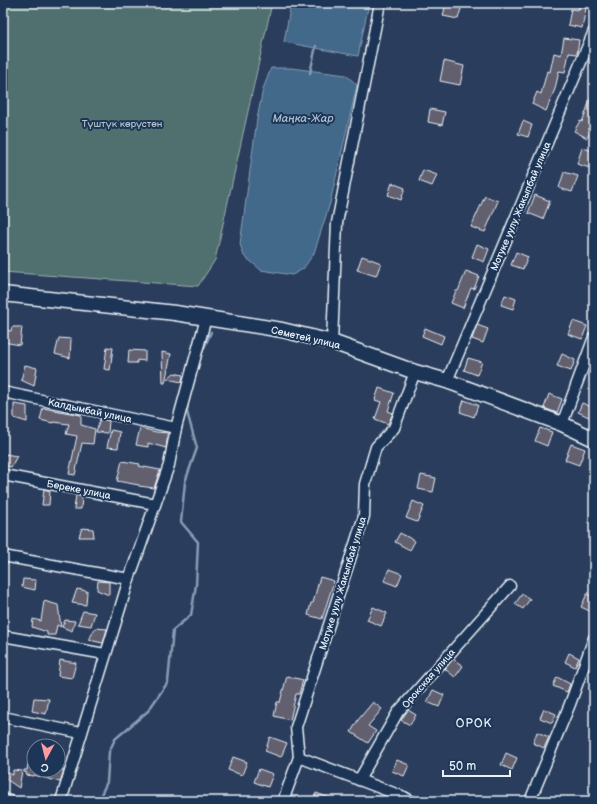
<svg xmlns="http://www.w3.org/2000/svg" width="597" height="804" font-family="'Balsamiq Sans',sans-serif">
  <rect width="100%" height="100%" fill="#2b3d5c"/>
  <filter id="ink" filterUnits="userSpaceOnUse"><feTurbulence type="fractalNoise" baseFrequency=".025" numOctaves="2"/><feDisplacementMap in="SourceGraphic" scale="8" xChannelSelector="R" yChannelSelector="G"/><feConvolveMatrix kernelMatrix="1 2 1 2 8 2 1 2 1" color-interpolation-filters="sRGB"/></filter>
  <g filter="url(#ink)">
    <polygon fill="#4f6f6e" stroke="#9cb0b3" points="3,3 272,3 215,260 198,286 3,272"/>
    <g fill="#43688a" stroke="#859fb6">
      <polygon points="291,3 369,3 358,56 284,42"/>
      <polygon points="271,68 291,68 346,75 357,85 330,203 314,253 303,269 292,275 261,270 244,256 240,244 257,119 263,89"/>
    </g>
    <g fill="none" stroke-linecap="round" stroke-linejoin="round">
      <g stroke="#859fb6" stroke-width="2.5">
        <polyline points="310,73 316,46"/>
        <polyline points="200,357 211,332"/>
        <polyline points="98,801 107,782 109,752 115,739 148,711 168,682 173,630 191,615 196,585 198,542 181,522 185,482 197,448 187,412 188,400"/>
      </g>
    </g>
    <g fill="#625e6e" stroke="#e8f1f8">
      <polygon points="446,3 462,5 458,19 443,16"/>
      <polygon points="580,3 587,3 582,28 568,25 571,9 578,10"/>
      <polygon points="564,38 579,40 577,54 569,53 565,72 559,71 555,89 546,111 532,104 537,92 541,94 547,71 550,72 554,53 561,55"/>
      <polygon points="444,61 464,66 460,85 440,81"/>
      <polygon points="593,92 594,125 587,138 574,131 580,121 582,122"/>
      <polygon points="430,109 445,112 442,125 428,122"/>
      <polygon points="523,121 532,125 528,137 518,134"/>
      <polygon points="582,148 594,151 590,168 577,164"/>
      <polygon points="423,170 437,175 432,186 419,181"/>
      <polygon points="564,172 578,176 572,192 559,188"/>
      <polygon points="392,183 405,188 401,200 388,195"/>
      <polygon points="535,195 550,201 543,219 528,213"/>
      <polygon points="485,196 498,201 485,232 471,227"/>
      <polygon points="477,244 489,249 484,262 472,257"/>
      <polygon points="516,252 528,257 523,269 511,265"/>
      <polygon points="362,256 381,263 376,276 357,270"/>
      <polygon points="466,271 479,276 474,289 471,288 463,308 451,303 456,291 458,291"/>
      <polygon points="505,295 516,299 513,309 501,305"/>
      <polygon points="573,321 587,326 582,339 568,334"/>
      <polygon points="477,325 488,329 483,343 472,339"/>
      <polygon points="12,327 22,327 20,345 3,342 3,330 11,331"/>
      <polygon points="425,328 444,336 441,344 422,336"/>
      <polygon points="59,338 71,339 70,358 55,354"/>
      <polygon points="107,347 113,348 110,370 104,369"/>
      <polygon points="129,350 145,351 145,361 137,360 137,363 128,363"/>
      <polygon points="162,352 171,354 165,383 163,383"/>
      <polygon points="562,354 575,360 571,371 557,366"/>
      <polygon points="468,358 482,362 477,375 464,370"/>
      <polygon points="25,365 37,368 34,386 21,380"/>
      <polygon points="174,373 183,375 182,382 167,379"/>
      <polygon points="379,388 394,393 388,411 393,413 388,424 375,419 381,402 375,400"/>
      <polygon points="549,394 562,399 557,413 544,408"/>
      <polygon points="464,400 478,405 474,417 460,412"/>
      <polygon points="582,403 594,408 591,418 578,412"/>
      <polygon points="14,404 27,406 27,422 14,418"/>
      <polygon points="43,408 81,415 81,425 95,429 93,444 82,443 75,475 69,474 77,436 66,434 69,424 53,422 53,423 40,420"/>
      <polygon points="100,419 109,421 108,433 96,432"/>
      <polygon points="140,428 156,432 168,433 166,448 148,443 148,447 136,445"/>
      <polygon points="540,428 552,432 547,446 535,441"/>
      <polygon points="111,430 120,432 118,448 107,447"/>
      <polygon points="571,444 585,449 579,465 565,460"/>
      <polygon points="5,454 17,456 11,467 3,465"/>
      <polygon points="122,461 140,464 139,466 160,470 154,488 139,486 139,485 117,481"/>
      <polygon points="421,475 436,478 433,492 418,489"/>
      <polygon points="44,489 50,491 49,505 42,505"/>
      <polygon points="76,495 82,497 81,509 74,509"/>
      <polygon points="413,501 424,506 417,522 406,518"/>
      <polygon points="82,528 93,529 94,537 79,537"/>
      <polygon points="400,533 415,541 410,550 395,542"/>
      <polygon points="389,569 402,574 397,586 384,581"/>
      <polygon points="320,577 334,581 322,619 308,615 311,603 313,603"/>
      <polygon points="23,579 36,580 35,590 22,587"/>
      <polygon points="98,581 109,582 109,595 97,590"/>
      <polygon points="77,589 87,591 86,605 72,603"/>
      <polygon points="522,594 530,599 523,609 515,604"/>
      <polygon points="587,594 594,597 594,613 581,607"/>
      <polygon points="44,601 58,605 61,627 57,625 55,635 47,635 47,632 32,627 33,619 41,621"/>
      <polygon points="373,607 387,613 381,626 367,620"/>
      <polygon points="83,611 95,613 91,626 78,624"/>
      <polygon points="65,620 75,621 72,631 62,627"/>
      <polygon points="95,628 107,629 103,643 89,640"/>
      <polygon points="569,653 579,658 575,667 565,662"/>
      <polygon points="453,659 463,666 455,677 445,669"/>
      <polygon points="60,660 76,663 72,678 58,676"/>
      <polygon points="287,676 303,680 299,694 296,694 290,720 274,716 277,702 280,702"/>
      <polygon points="557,677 570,684 567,692 553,686"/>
      <polygon points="433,690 444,695 439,707 427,702"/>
      <polygon points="34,698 49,699 46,714 32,711"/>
      <polygon points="373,702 382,709 368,726 376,731 368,743 351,732 358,720"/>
      <polygon points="544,709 556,714 552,723 540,718"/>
      <polygon points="408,710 416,715 410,725 401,720"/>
      <polygon points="537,732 549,737 544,748 533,743"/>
      <polygon points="270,737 287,743 281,757 265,751"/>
      <polygon points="30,751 34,751 34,770 64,770 60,782 34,775 34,776 26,775 27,773 24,772 24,770 27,770"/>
      <polygon points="506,753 517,758 512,770 501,765"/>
      <polygon points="233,757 247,762 242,775 228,770"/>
      <polygon points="397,760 409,765 404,776 392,771"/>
      <polygon points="259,769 273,774 268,787 254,782"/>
      <polygon points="13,770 22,771 19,788 3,777 3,771 13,775"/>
      <polygon points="316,793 336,800 336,801 313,801"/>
    </g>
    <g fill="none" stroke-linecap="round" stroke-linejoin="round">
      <g stroke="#e8f1f8" stroke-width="13">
        <g id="street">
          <polyline points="332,342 337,223 380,3"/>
          <polyline points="447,381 594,31"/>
          <polyline points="3,392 176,428"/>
          <polyline points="562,424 594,337"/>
          <polyline points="3,475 155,504"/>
          <polyline points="3,556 129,579"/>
          <polyline points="3,636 105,654"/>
          <polyline points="3,717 81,733"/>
          <polyline points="299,757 404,797 411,801"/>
          <polyline points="359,780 398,712 510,586"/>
          <polyline points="3,800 10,801"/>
          <polyline points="61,801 129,579 169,465 176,428 206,318"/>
          <polyline points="283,801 299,757 296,727 364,516 365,484 376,447 394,428 415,372"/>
          <polyline points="530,801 570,704 594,638"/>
        </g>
      </g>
      <g stroke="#e8f1f8" stroke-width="17">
        <polyline id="secondary" points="3,294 175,313 282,330 332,342 415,372 447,381 562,424 594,439"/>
      </g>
      <use href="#street" stroke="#1d3557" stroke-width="10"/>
      <use href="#secondary" stroke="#1d3557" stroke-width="14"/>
    </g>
  </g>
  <g text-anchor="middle" stroke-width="4" stroke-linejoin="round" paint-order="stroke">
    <g font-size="10" fill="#b2c4c8" stroke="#1d3557">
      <text x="122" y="127">Түштүк көрүстөн</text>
    </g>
    <g font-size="10" fill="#e8f1f8" stroke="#1d3557">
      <text transform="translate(520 206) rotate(-67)" y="4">Мотуке уулу Жакыпбай улица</text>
      <text transform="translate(306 337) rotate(13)" y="4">Семетей улица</text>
      <text transform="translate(90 410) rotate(12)" y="4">Калдымбай улица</text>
      <text transform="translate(79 489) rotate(11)" y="4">Береке улица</text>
      <text transform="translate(342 583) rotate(-73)" y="4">Мотуке уулу Жакыпбай улица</text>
      <text transform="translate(428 678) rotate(-49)" y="4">Орокская улица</text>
    </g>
    <g font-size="11" font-style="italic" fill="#aec1d2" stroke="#1d3557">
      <text x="303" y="122">Маңка-Жар</text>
    </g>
    <g font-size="12" letter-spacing="1" fill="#e8f1f8" stroke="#1d3557">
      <text x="474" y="727">ОРОК</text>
    </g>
  </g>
  <rect width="597" height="804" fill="none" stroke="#1d3557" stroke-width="16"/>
  <rect x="8" y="8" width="581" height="788" fill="none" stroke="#e8f1f8" stroke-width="1.5" filter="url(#ink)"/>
  <g transform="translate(46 758) rotate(187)"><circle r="19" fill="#1d3557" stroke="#6e8097"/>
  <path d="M0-3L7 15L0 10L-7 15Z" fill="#ff9aa2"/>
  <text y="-6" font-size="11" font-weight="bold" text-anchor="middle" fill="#e8f1f8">С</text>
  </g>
  <path d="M443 770v6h67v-6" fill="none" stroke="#e8f1f8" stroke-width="2"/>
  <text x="449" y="770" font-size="12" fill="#e8f1f8" stroke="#1d3557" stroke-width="3" paint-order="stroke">50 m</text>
</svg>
